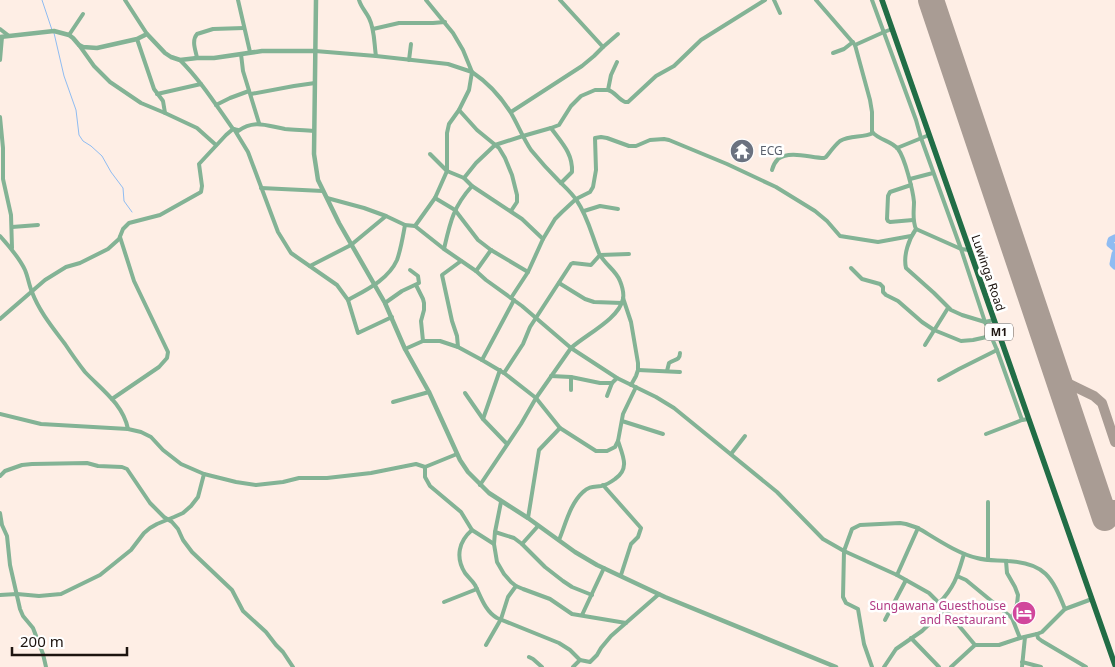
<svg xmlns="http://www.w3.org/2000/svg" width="1115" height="667" font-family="'Noto Sans',sans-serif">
  <rect width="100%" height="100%" fill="#feeee5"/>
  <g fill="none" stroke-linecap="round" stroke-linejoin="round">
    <g stroke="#8fbcf2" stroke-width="1">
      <polyline points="42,0 52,30"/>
      <polyline points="54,33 64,76 76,110 79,135 83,141 91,146 102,156 111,172 123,188 124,201 132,212"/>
    </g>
    <g stroke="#8fbcf2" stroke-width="7">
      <polyline points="1115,238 1111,240 1110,244 1115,248"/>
      <polyline points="1115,254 1113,264 1115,266"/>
    </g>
    <g stroke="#a99c94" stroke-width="10">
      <polyline points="1059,379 1094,396 1102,403 1115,442"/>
      <polyline points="1066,402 1069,392 1074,387"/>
      <path d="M 1099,498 C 1104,502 1109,506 1115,505"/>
    </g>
    <polyline stroke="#a99c94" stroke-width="26" points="931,0 1105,518"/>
    <g stroke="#83b395" stroke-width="4">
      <polyline points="125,0 147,34"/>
      <polyline points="238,0 250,52"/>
      <path d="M 359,0 C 361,7 366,12 369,18 C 375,30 374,44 376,56"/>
      <polyline points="774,0 780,13"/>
      <path d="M 816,0 L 855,45 L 870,100 L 872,112 L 872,132 C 879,140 892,141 898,149 C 905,158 913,191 914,202 C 914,211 912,220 916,229 C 909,239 903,255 906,268 L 934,293 L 951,310 L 962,315 L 985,322 L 994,320"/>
      <polyline points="872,0 916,120 921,138 961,249 985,322 997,350 1022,420 1029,419"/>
      <polyline points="0,29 9,36"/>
      <polyline points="373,29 399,23 433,23 445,22"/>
      <polyline points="69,35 83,14"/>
      <polyline points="137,39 154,89 163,101 165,113"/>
      <polyline points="79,45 94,66 110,82 141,103 165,113 197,128 216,145"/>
      <polyline points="855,45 884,32 892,29"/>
      <polyline points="603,47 618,34"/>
      <polyline points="315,51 376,56 448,64 472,72 463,50 453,33 426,0"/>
      <polyline points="833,53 844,49 853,42"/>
      <polyline points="241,54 243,71 259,123"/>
      <path d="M 197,58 C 196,51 191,41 197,34 L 213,29 L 244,28"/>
      <polyline points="0,60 2,37"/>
      <path d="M 180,60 C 201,81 216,105 233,129 L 238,130"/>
      <polyline points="409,60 411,44"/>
      <path d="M 608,90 C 615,92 618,99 625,102 L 628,102 L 656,76 L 674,66 L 701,40 L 765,0"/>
      <polyline points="157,94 201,84"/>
      <polyline points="251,94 294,86 315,83"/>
      <polyline points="216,105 230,98 249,91"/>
      <polyline points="459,110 477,130 499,148 505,158 512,175 517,195 517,202 511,211"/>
      <polyline points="511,112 582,66 594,56 603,47 560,0"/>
      <polyline points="0,117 3,148 3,179 11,215 12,248"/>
      <path d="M 551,128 C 561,142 573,153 572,172 L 561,183"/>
      <path d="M 234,129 L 248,152 L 278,232 L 291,253 L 337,285 L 348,300 C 366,290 388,280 397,260 C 401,249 403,236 405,225"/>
      <path d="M 238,131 C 255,119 267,126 285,129 C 295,130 305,130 314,131"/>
      <polyline points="897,148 929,135"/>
      <polyline points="430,154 447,171"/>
      <path d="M 772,170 C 773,166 775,162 778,159 C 790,150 811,158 824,158 L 826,157 C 830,152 835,145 840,141 C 850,135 863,138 873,133"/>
      <path d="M 447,171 L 447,133 L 449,124 L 459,110 L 469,90 L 472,72 C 487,82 501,97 511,113 C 518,125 523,138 531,150 C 540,161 549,171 559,181 C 566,188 572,193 577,201 C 588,217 592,236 599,253 C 604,264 616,270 620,281 C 622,286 624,294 623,299 C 619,319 585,335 571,348 L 536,398 L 521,424 L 480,485"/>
      <polyline points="464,178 476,163 495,145 523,136 551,128 559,125 571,106 581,96 595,90 608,90 611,75 617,62"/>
      <polyline points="910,179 933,173"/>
      <polyline points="911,185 890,192 888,196 887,219 888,221 890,222 913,220"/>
      <polyline points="261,188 323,191"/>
      <polyline points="327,198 364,208 386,216 405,225 415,226 444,249 476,271 486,280 522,306 571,348 617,378 656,397 674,408 777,492 823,539 844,551 897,575 929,593 945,609 975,645 999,645 1020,638 1037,634 1042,632 1065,609 1092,599"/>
      <polyline points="435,198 455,210 478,240 491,250 528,272"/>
      <polyline points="584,211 600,206 618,209"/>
      <polyline points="415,226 435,198 447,171 464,178 472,186 522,219 543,239 528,272 511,298"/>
      <polyline points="12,227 38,225"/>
      <polyline points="916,229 961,249 969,250"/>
      <path d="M 0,236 C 9,246 19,257 25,270 C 28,277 29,285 32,292 C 39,311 53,328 65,344 C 71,353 78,363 85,372 C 101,389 123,404 128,429"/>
      <polyline points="543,239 555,219 562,212 576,199 590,192 593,187 596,170 595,138 601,137 607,138 629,146 636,146 650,140 664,139 669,140 727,164 776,187 815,211 827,221 840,236 878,242 911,236"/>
      <path d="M 444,249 C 450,223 453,207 472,186"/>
      <polyline points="310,266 351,245 386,216"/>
      <polyline points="851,268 862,279 880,284 883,287 883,292 886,295 898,301 922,322 934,330 961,341 973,340 991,336"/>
      <polyline points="476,271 491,250"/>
      <polyline points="559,283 585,299 594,302 622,303"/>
      <polyline points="416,285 423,299 424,303 424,310 421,321 423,341"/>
      <polyline points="623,298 631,322 638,363 638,370 636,376 631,385"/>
      <polyline points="348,300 358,333 392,317"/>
      <polyline points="385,303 402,291 419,283 418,276 410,270"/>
      <polyline points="0,319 45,280 66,267 80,263 108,249 119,239 123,229 129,223 160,215 201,192 202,186 199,164 226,135 233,129"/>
      <polyline points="925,345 948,308"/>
      <polyline points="458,347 457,336 452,321 442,275 461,261"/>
      <polyline points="405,349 423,341 440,341 458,347 482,360 504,373 536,398 560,428 596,451 607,451 615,447 618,441 623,414 636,387"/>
      <polyline points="482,360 514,300"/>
      <polyline points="638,370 680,372"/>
      <path d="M 667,371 L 669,363 C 674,359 680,361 680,353"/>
      <polyline points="504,373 523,344 530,327 571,264 573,263 591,265 600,255 629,254"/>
      <polyline points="551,376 571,377 600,383 612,383 617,378"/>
      <polyline points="939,380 959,369 997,350"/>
      <polyline points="571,390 571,377"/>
      <polyline points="465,393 483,419 507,444"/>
      <polyline points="607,396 612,383"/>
      <polyline points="112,399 159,367 167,358 168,352 134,281 120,237"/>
      <polyline points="393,402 429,392"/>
      <polyline points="0,414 41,424 128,429 141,432 151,437 163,450 181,464 204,474 236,482 256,485 283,482 299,478 327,478 371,473 416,464 425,467 457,454"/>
      <polyline points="483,419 500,370"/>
      <polyline points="622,421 663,434"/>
      <polyline points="986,434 1022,420"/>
      <polyline points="731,454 745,436"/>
      <polyline points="425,467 425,477 430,486 461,512 472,530 494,544"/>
      <polyline points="0,476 5,471 22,465 32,464 87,463 98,466 122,467 127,469 150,503 164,517 172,522 178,529 183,540 192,552 232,590 243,611 266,632 276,645 283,652 293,667"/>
      <polyline points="603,485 641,528 638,537 631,544 621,575"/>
      <polyline points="501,502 495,532 494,544 497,562 504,574 511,582 516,586 523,589 550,599 572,614 626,623"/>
      <polyline points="988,502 988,560"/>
      <polyline points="0,513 2,525 7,536 10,565 20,609 23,616 33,628 43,654 46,667"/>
      <polyline points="528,518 539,450 560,428"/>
      <path d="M 472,530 C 459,541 455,557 465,573 C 468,577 472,580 475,585 C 481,597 485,611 497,618 L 559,643 L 570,650 L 580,660"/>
      <polyline points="495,532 514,538 522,544 545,567 563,581 572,587 592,595"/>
      <path d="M 559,540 C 566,523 570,504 583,492 C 589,486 594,487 601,486 C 606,485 611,482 615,479 C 630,469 623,456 618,441"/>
      <polyline points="522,544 538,526"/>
      <polyline points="1006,561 1007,573 1015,587 1018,595 1017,604 1012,618"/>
      <path d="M 897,575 L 918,528 C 935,538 958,554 977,558 C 987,561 997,560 1008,561 C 1045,563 1052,577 1065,609"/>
      <polyline points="957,576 966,580 1012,618 1020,638"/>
      <polyline points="0,595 17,594 39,596 61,594 100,575 131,550 144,533 150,528 157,524 174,517 183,513 191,506 198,497 204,474"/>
      <polyline points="444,602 477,589"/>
      <path d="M 939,603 C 955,587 958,574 964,554"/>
      <polyline points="582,615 604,568"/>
      <polyline points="885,620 906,580"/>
      <polyline points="1037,634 1038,638 1042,641 1086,667"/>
      <polyline points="911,638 939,667"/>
      <polyline points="486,645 501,619 508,597 516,586"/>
      <polyline points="529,657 533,659 542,667"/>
      <polyline points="1022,662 1041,667"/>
      <polyline points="573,667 580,660 590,662 597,655 601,648 611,636 659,594"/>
      <polyline points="872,667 864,644 858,609 846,603 843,597 844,551 852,529 860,525 900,523 906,524 918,528"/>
      <polyline points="884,667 896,649 922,631 945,609"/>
      <polyline points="951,667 975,645"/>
      <polyline points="1022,667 1025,637"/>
    </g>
    <g stroke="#83b395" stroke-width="4.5">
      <polyline points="316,0 314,154 318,180 339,223 385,303 405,349 429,392 460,460 468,472 489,493 528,518 575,552 597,565 665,597 836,667"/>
      <polyline points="0,37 54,31 69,35 73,38 79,45 83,47 97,48 137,39 147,34 165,53 171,57 180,60 197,58 214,58 262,51 315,51"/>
    </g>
    <polyline stroke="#216d46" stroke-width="5.5" points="882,0 1115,665"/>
  </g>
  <defs>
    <g id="temple-disc" transform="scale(1.25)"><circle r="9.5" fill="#6b7280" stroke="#fff"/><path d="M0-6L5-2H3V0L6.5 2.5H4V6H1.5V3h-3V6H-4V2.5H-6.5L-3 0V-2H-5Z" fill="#fff"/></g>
    <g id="hotel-disc" transform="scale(1.25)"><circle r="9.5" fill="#d1479c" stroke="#fff"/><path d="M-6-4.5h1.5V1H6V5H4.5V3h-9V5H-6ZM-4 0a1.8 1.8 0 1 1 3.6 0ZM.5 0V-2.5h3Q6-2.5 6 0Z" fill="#fff"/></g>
  </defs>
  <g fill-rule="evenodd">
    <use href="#temple-disc" x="742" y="151"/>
    <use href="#hotel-disc" x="1024" y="613"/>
  </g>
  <g text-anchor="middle" stroke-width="5" stroke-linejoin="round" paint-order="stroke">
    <rect fill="#fff" stroke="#615a57" stroke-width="1" x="985" y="323.5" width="28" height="17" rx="4"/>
    <g font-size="11" font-weight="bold" fill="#1d140f">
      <text x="999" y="336">M1</text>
    </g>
    <g font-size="12" fill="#5b616d" stroke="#fff" text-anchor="start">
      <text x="760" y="155">ECG</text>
    </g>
    <g font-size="12" fill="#1d140f" stroke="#fff">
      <text transform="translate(988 273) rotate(71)" y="4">Luwinga Road</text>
    </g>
    <g font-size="12" fill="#b23c85" stroke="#fff" text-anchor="end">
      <text x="1006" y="610">Sungawana Guesthouse<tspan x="1006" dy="14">and Restaurant</tspan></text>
    </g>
  </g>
  <path d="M12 647v8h115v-8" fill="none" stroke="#1d140f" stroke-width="2.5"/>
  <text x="20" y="647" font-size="15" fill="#1d140f" stroke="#ffffff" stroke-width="4" paint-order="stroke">200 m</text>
</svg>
